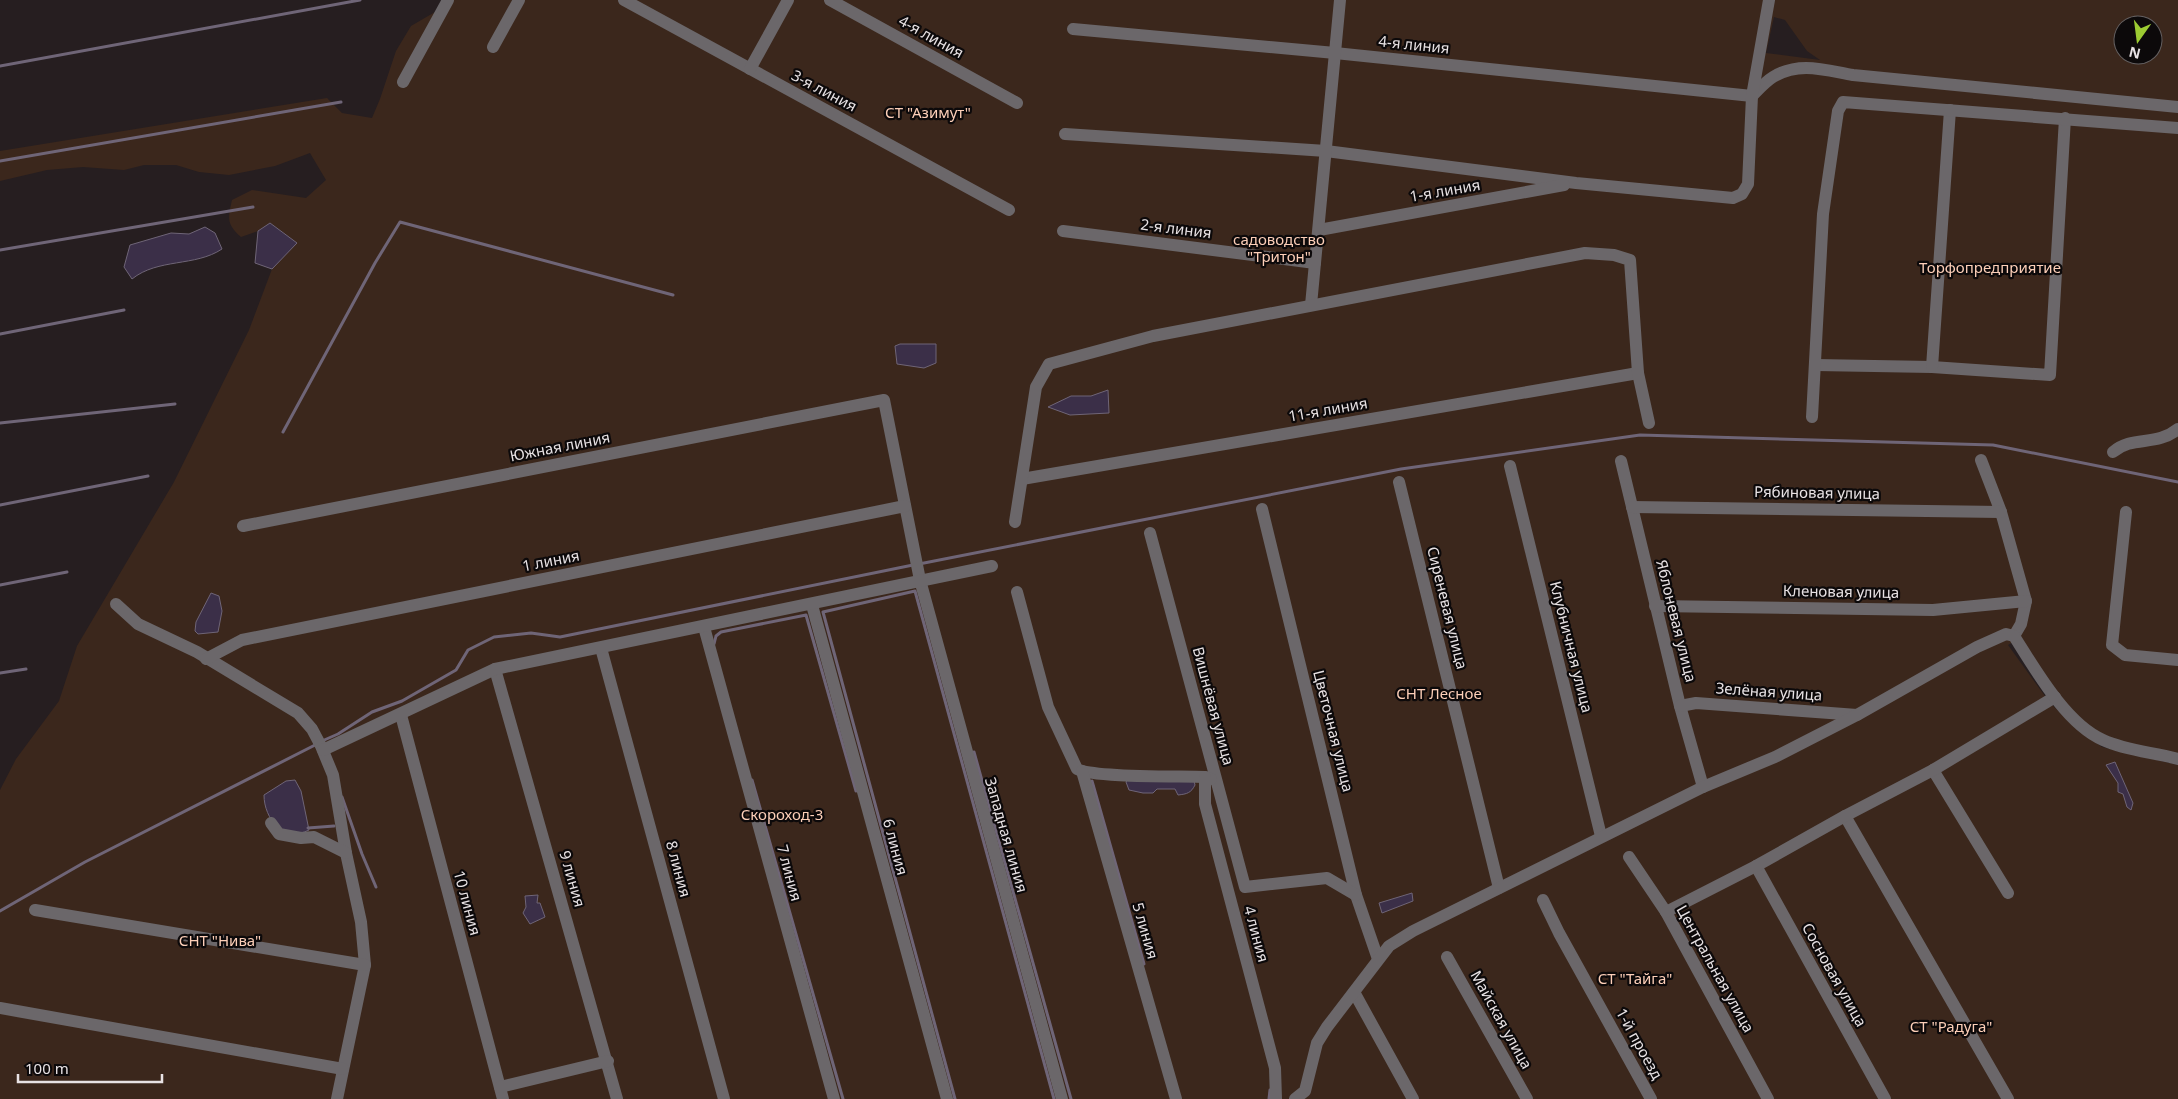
<svg xmlns="http://www.w3.org/2000/svg" width="2178" height="1099" font-family="'Noto Sans',sans-serif">
  <rect width="100%" height="100%" fill="#261e20"/>
  <path fill="#3b271c" fill-rule="evenodd" d="M 448,0 L 2178,0 L 2178,756 C 2155,750 2130,746 2108,737 C 2075,725 2038,667 2018,639 L 2008,645 L 2050,703 L 2073,725 L 2102,747 L 2178,765 L 2178,1099 L 0,1099 L 0,790 L 16,759 L 59,701 L 77,646 L 174,482 L 249,330 L 272,269 L 297,243 L 270,223 L 258,231 L 241,237 C 226,224 228,218 232,200 L 252,190 L 306,198 L 326,180 L 310,153 L 275,166 L 229,175 L 199,172 L 176,165 L 144,165 L 124,170 L 83,167 L 47,170 L 0,181 L 0,151 L 327,98 L 342,113 L 372,118 L 380,99 L 396,51 L 411,26 L 435,12 ZM 1774,17 L 1785,20 L 1807,51 L 1820,60 L 1766,53 ZM 2123,25 L 2153,25 L 2153,55 L 2123,55 Z"/>
  <g fill="#3b2f48" stroke="#6f6577">
    <polygon points="270,223 297,243 272,269 255,263 258,231"/>
    <path d="M 205,227 L 215,233 L 222,249 C 195,267 158,258 132,279 L 124,267 L 130,245 L 171,233 L 189,234 Z"/>
    <polygon points="900,344 936,344 936,363 924,368 897,364 895,346"/>
    <polygon points="1108,390 1109,413 1070,415 1048,407 1071,396 1091,396"/>
    <polygon points="211,593 219,596 222,611 218,632 198,634 195,631 196,622"/>
    <polygon points="2115,762 2133,803 2131,810 2127,807 2123,794 2118,792 2118,783 2106,765"/>
    <path d="M 1128,779 L 1194,781 L 1195,785 C 1191,793 1187,794 1178,795 L 1175,789 L 1157,789 L 1153,793 L 1143,793 L 1129,790 L 1126,782 Z"/>
    <path d="M 295,780 L 301,791 L 309,830 C 284,843 264,819 264,795 L 286,781 Z"/>
    <polygon points="1412,893 1413,901 1382,913 1379,903"/>
    <polygon points="538,895 537,903 540,903 545,917 530,924 523,913 526,907 525,896"/>
  </g>
  <g fill="none" stroke-linecap="round" stroke-linejoin="round">
    <g stroke="#6f6577" stroke-width="3">
      <polyline points="0,66 360,0"/>
      <polyline points="0,161 341,102"/>
      <polyline points="0,250 253,207"/>
      <polyline points="0,334 124,310"/>
      <polyline points="0,423 175,404"/>
      <polyline points="283,432 375,263 400,222 673,295"/>
      <polyline points="0,505 148,476"/>
      <polyline points="919,564 1401,469 1640,435 1993,445 2178,482"/>
      <polyline points="0,585 67,572"/>
      <polyline points="714,644 716,636 721,632 806,615 856,791"/>
      <polyline points="0,673 26,669"/>
      <polyline points="322,741 338,734 372,712 402,701 456,670 468,650 494,637 531,633 560,637 913,565"/>
      <polyline points="974,752 1071,1099"/>
      <polyline points="752,780 843,1099"/>
      <polyline points="1092,781 1144,964"/>
      <polyline points="342,797 362,854 376,887"/>
      <polyline points="308,828 334,826"/>
      <polyline points="0,911 85,862 317,744"/>
      <polyline points="955,1099 823,612 915,591 1054,1099"/>
      <polyline points="1269,1099 1270,1090"/>
    </g>
    <g stroke="#6b676a" stroke-width="12">
      <polyline points="624,0 1009,210"/>
      <polyline points="830,0 1017,103"/>
      <path d="M 1073,29 L 1335,53 L 1752,96 C 1758,90 1765,82 1773,77 C 1799,61 1825,70 1853,75 L 2178,107"/>
      <polyline points="493,47 519,0"/>
      <polyline points="750,69 788,0"/>
      <polyline points="403,82 448,0"/>
      <polyline points="1065,134 1326,151 1576,183 1733,198 1742,194 1748,184 1752,96 1769,0"/>
      <polyline points="1319,230 1564,185"/>
      <polyline points="1063,231 1315,263"/>
      <polyline points="1311,305 1340,0"/>
      <polyline points="1816,365 1932,367 2050,375 2065,118"/>
      <polyline points="1932,367 1950,110"/>
      <polyline points="1812,417 1823,214 1838,111 1843,102 2178,128"/>
      <path d="M 2113,452 C 2133,435 2156,447 2178,429"/>
      <polyline points="1981,460 2001,512 2026,601 2021,624 2014,636"/>
      <polyline points="1621,461 1680,706 1703,787"/>
      <polyline points="1510,466 1601,836"/>
      <polyline points="1022,479 1638,373"/>
      <polyline points="1399,482 1499,888"/>
      <polyline points="1632,507 2001,512"/>
      <polyline points="1262,509 1356,895 1378,959"/>
      <polyline points="2126,512 2112,645 2125,655 2178,660"/>
      <polyline points="1015,522 1036,387 1049,364 1153,336 1585,253 1614,255 1630,260 1638,373 1649,423"/>
      <polyline points="243,526 884,400 920,580 1062,1099"/>
      <polyline points="1150,533 1245,887 1327,878 1356,895"/>
      <path d="M 1017,592 L 1048,707 L 1077,769 C 1094,778 1179,776 1205,777 L 1211,779"/>
      <polyline points="116,604 138,624 197,652 298,713 312,729 321,746 333,775 346,853 361,922 365,965 337,1099"/>
      <polyline points="812,605 947,1099"/>
      <polyline points="1655,606 1933,610 2026,601"/>
      <polyline points="704,627 834,1099"/>
      <polyline points="601,648 724,1099"/>
      <polyline points="206,659 242,640 905,506"/>
      <polyline points="495,669 617,1099"/>
      <polyline points="1680,706 1696,703 1857,715"/>
      <polyline points="401,715 503,1099"/>
      <polyline points="323,750 495,669 992,566"/>
      <polyline points="1933,770 2008,893"/>
      <polyline points="1082,771 1176,1099"/>
      <polyline points="1205,777 1205,804 1275,1068 1276,1099"/>
      <polyline points="1845,816 2008,1099"/>
      <polyline points="271,823 279,834 301,838 314,837 346,853"/>
      <polyline points="1629,857 1666,912 1768,1099"/>
      <polyline points="1756,866 1885,1099"/>
      <polyline points="1543,900 1559,933 1651,1099"/>
      <polyline points="35,910 365,965"/>
      <polyline points="1666,912 1756,866 1845,816 1933,770 2055,697"/>
      <polyline points="1447,957 1527,1099"/>
      <polyline points="1354,992 1413,1099"/>
      <polyline points="0,1008 343,1069"/>
      <polyline points="500,1087 608,1061"/>
      <path d="M 1295,1099 L 1305,1091 L 1317,1043 L 1327,1027 L 1389,946 L 1413,931 L 1703,787 L 1775,757 L 1857,715 L 1977,647 L 2006,634 L 2014,636 C 2035,669 2066,724 2103,740 C 2127,751 2153,752 2178,759"/>
    </g>
  </g>
  <g text-anchor="middle" stroke-width="4.5" stroke-linejoin="round" paint-order="stroke">
    <g font-size="15" fill="#e8e2e4" stroke="#0c090a">
      <text transform="translate(931 37) rotate(29)" y="5">4-я линия</text>
      <text transform="translate(1414 45) rotate(6)" y="5">4-я линия</text>
      <text transform="translate(824 91) rotate(28)" y="5">3-я линия</text>
      <text transform="translate(1445 191) rotate(-10)" y="5">1-я линия</text>
      <text transform="translate(1176 229) rotate(7)" y="5">2-я линия</text>
      <text transform="translate(1328 410) rotate(-10)" y="5">11-я линия</text>
      <text transform="translate(560 447) rotate(-11)" y="5">Южная линия</text>
      <text transform="translate(1817 493) rotate(1)" y="5">Рябиновая улица</text>
      <text transform="translate(551 561) rotate(-11)" y="5">1 линия</text>
      <text transform="translate(1841 592) rotate(1)" y="5">Кленовая улица</text>
      <text transform="translate(1447 608) rotate(76)" y="5">Сиреневая улица</text>
      <text transform="translate(1676 621) rotate(76)" y="5">Яблоневая улица</text>
      <text transform="translate(1571 647) rotate(76)" y="5">Клубничная улица</text>
      <text transform="translate(1769 692) rotate(4)" y="5">Зелёная улица</text>
      <text transform="translate(1213 706) rotate(75)" y="5">Вишнёвая улица</text>
      <text transform="translate(1333 731) rotate(76)" y="5">Цветочная улица</text>
      <text transform="translate(1006 835) rotate(74)" y="5">Западная линия</text>
      <text transform="translate(895 847) rotate(75)" y="5">6 линия</text>
      <text transform="translate(678 869) rotate(75)" y="5">8 линия</text>
      <text transform="translate(789 873) rotate(75)" y="5">7 линия</text>
      <text transform="translate(572 879) rotate(74)" y="5">9 линия</text>
      <text transform="translate(467 903) rotate(75)" y="5">10 линия</text>
      <text transform="translate(1145 931) rotate(74)" y="5">5 линия</text>
      <text transform="translate(1256 934) rotate(75)" y="5">4 линия</text>
      <text transform="translate(1715 969) rotate(61)" y="5">Центральная улица</text>
      <text transform="translate(1834 975) rotate(61)" y="5">Сосновая улица</text>
      <text transform="translate(1501 1020) rotate(61)" y="5">Майская улица</text>
      <text transform="translate(1639 1044) rotate(61)" y="5">1-й проезд</text>
    </g>
    <g font-size="15" fill="#fdcfb8" stroke="#0c090a">
      <text x="928" y="118">СТ "Азимут"</text>
      <text x="1279" y="245">садоводство<tspan x="1279" dy="17">"Тритон"</tspan></text>
      <text x="1990" y="273">Торфопредприятие</text>
      <text x="1439" y="699">СНТ Лесное</text>
      <text x="782" y="820">Скороход-3</text>
      <text x="220" y="946">СНТ "Нива"</text>
      <text x="1635" y="984">СТ "Тайга"</text>
      <text x="1951" y="1032">СТ "Радуга"</text>
    </g>
  </g>
  <g transform="translate(2138 40) rotate(194)"><circle r="24" fill="#0c090a" stroke="#646061"/>
  <path d="M0-4L9 19L0 12L-9 19Z" fill="#9ccb32"/>
  <text y="-8" font-size="14" font-weight="bold" text-anchor="middle" fill="#e8e2e4">N</text>
  </g>
  <path d="M18 1074v8h144v-8" fill="none" stroke="#e8e2e4" stroke-width="2.5"/>
  <text x="25" y="1074" font-size="15" fill="#e8e2e4" stroke="#0c090a" stroke-width="4" paint-order="stroke">100 m</text>
</svg>
